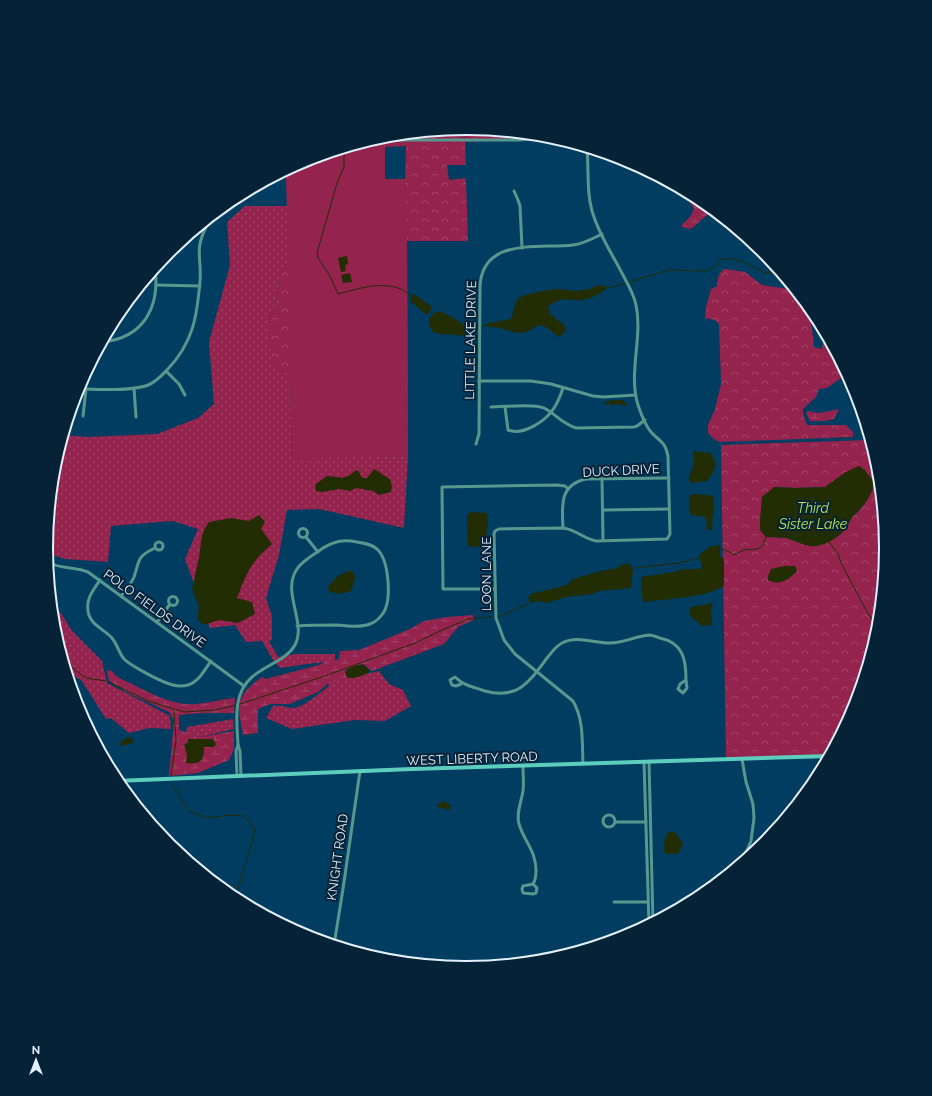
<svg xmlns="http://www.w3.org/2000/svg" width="932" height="1096" font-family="Raleway,sans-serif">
  <defs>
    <pattern id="green-dots" width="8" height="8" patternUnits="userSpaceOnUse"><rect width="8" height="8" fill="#94234d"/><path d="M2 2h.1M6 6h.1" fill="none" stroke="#a34368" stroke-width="1.8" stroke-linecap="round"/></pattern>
    <pattern id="forest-crowns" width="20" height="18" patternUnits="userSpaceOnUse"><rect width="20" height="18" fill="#94234d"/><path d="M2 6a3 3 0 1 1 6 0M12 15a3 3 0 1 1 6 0" fill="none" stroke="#a34368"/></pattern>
    <pattern id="wetland-marsh" width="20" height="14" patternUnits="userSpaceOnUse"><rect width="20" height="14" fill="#94234d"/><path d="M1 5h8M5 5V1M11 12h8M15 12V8" fill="none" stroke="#a34368"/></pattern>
  </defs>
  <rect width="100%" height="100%" fill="#003d61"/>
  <g fill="url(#green-dots)">
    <path d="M 245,206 L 287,206 L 289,259 L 280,275 L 276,303 L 268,321 L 290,373 L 292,458 L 408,456 L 404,528 L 319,509 L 287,510 L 279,555 L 266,598 L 272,616 L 272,640 L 269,641 L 278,657 L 296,654 L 335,654 L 335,681 L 379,671 L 389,684 L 403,690 L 411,706 L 385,721 L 355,720 L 292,729 L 266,718 L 273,706 C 280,704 287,708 294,708 C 304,707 322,691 329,686 L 322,662 L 318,663 L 315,663 L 280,668 L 273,660 L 262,641 L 246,642 L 235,625 L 210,628 L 185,559 L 198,529 L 173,521 L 111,526 L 108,562 L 65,559 L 47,553 L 46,548 L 54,466 L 63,435 L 88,437 L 157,434 L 198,418 L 214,404 L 209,342 L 230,265 L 227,222 Z"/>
    <polygon points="52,607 61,613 72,631 102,661 107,683 170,716 171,729 149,728 129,733 111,718 106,719 82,681 66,670 54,630"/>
    <polygon points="233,719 234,729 200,737 186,733 187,727"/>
  </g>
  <g fill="url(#forest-crowns)" fill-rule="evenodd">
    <path d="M 495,131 L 496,131 L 497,135 L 508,136 L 508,139 L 465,142 L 466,165 L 447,165 L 449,180 L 466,178 L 468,241 L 407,241 L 408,456 L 292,459 L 290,373 L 271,369 L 268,321 L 276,303 L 280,275 L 289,259 L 286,170 L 305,160 L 384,136 ZM 406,146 L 405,179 L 385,179 L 385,147 Z"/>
    <path d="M 725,269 L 745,272 L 762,285 L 795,290 L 810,309 L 814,347 L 822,349 L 825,334 L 847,374 L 827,388 L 819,389 L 816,397 L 803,409 L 803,414 L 807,425 L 846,425 L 853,432 L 853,437 L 719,442 L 714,439 L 708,433 L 708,425 L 715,409 L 721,384 L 719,324 L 715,320 L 705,318 L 706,307 L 711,289 L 717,286 C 718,279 718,272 725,269 Z"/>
    <path d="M 870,440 L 878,466 L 880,488 L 883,579 L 878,630 L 854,709 L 829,755 L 726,758 L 721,445 ZM 846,472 L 873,488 L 863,506 L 858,512 L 853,516 L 849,523 L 806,545 L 786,538 L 766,537 L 760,530 L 760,520 L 774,487 L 795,488 L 825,487 Z"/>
  </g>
  <g fill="url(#wetland-marsh)">
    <path d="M 692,195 L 700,199 L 712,209 L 712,212 L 706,216 L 691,229 L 682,227 L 682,224 C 687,221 693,214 694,208 L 690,203 L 689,197 Z"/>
    <path d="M 839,409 L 834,419 L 825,421 L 810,421 L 806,413 L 808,411 C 820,415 827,411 839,409 Z"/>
    <path d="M 473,615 L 474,620 L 458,627 L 444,644 L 372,671 L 363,664 L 345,670 L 348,680 L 330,682 L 318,692 L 290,704 L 270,704 L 258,709 L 258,733 L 243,735 C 242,726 239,718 239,709 C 239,694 251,685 262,677 L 266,679 L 273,677 L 315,666 L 339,659 L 340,651 L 359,650 L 410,629 L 424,621 L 447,617 Z"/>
    <path d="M 107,670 L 112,671 C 115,677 126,681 132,684 C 152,694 173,706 196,704 C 209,703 222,699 235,698 L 234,713 L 201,713 L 179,715 L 179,730 L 200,737 L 234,731 L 234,749 L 229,760 L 198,773 L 169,776 L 174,721 L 169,712 L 128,693 L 109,681 Z"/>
  </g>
  <polygon fill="#94234d" points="385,147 385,179 405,179 407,241 408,456 292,459 286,170 305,160 341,149"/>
  <g fill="#222d04">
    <polygon points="347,256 348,264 345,265 346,271 341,272 338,258"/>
    <polygon points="350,273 352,282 343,283 341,275"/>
    <path d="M 598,285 L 609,287 C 602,292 595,297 587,299 C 569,303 565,293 548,307 L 550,314 L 564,325 L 566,330 L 563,334 L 559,337 L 546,327 L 538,325 C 523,336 519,334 503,329 C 497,327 490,327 484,326 L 488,323 L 511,319 C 514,313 513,305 518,299 C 521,294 549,290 556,289 C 565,289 574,292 584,290 C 589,290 593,287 598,285 Z"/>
    <polygon points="414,294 432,307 427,315 410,301 412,295"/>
    <path d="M 438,311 C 450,314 463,324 472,332 L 471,338 L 459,335 L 439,334 L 432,331 L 429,324 L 429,318 Z"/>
    <polygon points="613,400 623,400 627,404 625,406 618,404 613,405 602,403"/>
    <path d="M 693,450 L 698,452 C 702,451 705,454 709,452 L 712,455 L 716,464 L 713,473 L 707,481 L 692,483 L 689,481 C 689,474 693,469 694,462 C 694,459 693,454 693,450 Z"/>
    <path d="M 859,466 L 865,470 L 874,482 C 873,495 863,507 854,515 C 849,520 847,528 842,533 C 832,542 818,549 805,545 C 799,543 794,540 787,538 C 781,537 773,537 766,537 L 760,530 L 760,520 L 762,497 L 774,487 L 795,488 L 825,487 L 846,472 Z"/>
    <path d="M 374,469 C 377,470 385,477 390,479 L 392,486 L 391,492 L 379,495 L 373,491 L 356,488 L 350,491 L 340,489 L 322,492 L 316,491 L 315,488 L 316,484 L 327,476 C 335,476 342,480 350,475 C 353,473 354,471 358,470 L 362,478 L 367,478 Z"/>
    <polygon points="691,494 709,495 714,497 712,530 706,529 707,522 705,517 691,515 690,513 689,498"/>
    <polygon points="471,512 487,513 488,521 485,546 470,547 468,545 467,515"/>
    <path d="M 259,515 L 265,522 L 261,529 L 272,544 C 252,560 246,574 237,598 L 252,602 L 255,614 L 238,623 L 219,620 L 204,625 L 197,619 L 199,607 L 192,589 L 199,557 L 202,536 L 205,528 L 209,522 L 231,518 L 249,521 Z"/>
    <path d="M 720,545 L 720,556 L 724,559 L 724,586 C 700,599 671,598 644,602 L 642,597 L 641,577 L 674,572 L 683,569 L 700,569 L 702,567 L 699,555 L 711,546 Z"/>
    <polygon points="622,564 630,564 633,570 631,588 599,591 592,594 566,597 547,603 539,601 531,603 528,597 531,594 567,585 573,579 601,571 617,568"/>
    <path d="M 785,566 L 795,566 L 797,571 C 789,580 779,586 768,580 L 768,576 L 771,569 Z"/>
    <path d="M 351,571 L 354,573 L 355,579 L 351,591 L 340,594 L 330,592 L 328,589 C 331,581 342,571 351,571 Z"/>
    <polygon points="713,603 711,609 712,625 702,626 689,615 691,607"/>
    <path d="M 358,665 L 364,665 L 370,671 C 366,675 354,679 348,678 L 345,673 L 349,668 Z"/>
    <polygon points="129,737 132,738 133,743 121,746 120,745 121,741"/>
    <path d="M 188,739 L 213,739 L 216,744 L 214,747 L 204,747 C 204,762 200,764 186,763 L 187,755 L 184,744 L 188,743 Z"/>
    <polygon points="444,801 451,805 449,810 438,807 438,804"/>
    <polygon points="670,831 676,833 683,844 678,854 667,854 664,851 665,837"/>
  </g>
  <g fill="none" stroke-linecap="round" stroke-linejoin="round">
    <g stroke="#222d04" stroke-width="1">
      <path d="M 344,148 L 344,167 L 337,183 L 317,253 L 318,258 L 330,276 L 338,294 C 358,289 382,280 403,290 C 406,292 409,295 413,298"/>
      <polyline points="609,287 616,286 669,270 707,271 716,266 720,259 733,259 744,262 763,272 781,273"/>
      <polyline points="429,311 435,315"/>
      <polyline points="466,327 484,326"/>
      <polyline points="829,542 838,554 842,565 866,610 878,629"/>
      <polyline points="719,548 730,552 733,555 744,550 758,549 763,545 766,537"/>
      <polyline points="635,568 679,563 699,558"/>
      <polyline points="498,617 530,603"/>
      <polyline points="59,645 63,659"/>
      <polyline points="64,661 86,678 106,681"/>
      <polyline points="330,674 415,643 440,631 468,619 492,617"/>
      <polyline points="109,682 148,701 184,712 215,710 237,705 328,675"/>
      <polyline points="171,776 176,741 174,711"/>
      <polyline points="171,783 189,811 207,818 230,815 244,816 255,829 249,853 235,898"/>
    </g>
    <g stroke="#56988e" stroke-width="3">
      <polyline points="363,143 400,140 520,140 549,136"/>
      <polyline points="514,191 518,200 520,206 522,248"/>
      <polyline points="157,285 200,286"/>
      <path d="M 102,342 C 144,338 160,307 155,268"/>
      <polyline points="166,371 179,384 185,395"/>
      <polyline points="479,381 531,381 551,384 593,396 603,397 636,395"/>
      <path d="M 78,388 C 93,390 134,391 148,385 C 156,382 161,376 167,370 C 193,343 197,317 200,281 C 202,258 194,251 206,227"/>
      <polyline points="134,388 136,417"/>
      <path d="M 491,407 C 504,407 533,403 544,408 C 556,414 561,423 576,428 L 634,427 L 637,426 L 645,420"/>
      <path d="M 505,407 L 508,430 C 523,436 546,421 554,408 C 558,402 561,394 563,388"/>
      <polyline points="83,416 86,389"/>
      <path d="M 476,444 L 479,434 L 480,286 C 483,237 538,249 573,245 C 583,244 592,239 602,234"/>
      <polyline points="602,479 603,540"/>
      <polyline points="603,510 669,509"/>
      <path d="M 563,528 C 562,506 559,485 586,479 L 669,478"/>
      <circle cx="303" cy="533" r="4.5"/>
      <polyline points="306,537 318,552"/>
      <circle cx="159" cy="546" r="4"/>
      <path d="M 47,562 C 60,569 75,567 88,572 L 244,686"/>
      <path d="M 100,580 C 93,590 86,599 88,611 C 90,625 104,629 112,638 C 117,644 119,653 124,659 C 131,666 163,683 173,685 C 177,686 184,686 188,685 C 199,682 205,669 211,661"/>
      <polyline points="495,589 443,589 442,487 557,485 565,486 568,489"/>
      <path d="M 121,596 C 126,590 131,584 134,577 C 140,560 136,557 155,548"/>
      <circle cx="173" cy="601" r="4.5"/>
      <polyline points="157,622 170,604"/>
      <path d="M 461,684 L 456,686 L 452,685 L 450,680 L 455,677 C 464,686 474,687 485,691 C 518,700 529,682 547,658 C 551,653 556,646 562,643 C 577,635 593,643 610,643 C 624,643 636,636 649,635 C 652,635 657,637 660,638 C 683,643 686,659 686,680 L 680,684 L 678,689 L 683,693 L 687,688 L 686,680"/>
      <polyline points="644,762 649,924"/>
      <polyline points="649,762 653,922"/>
      <path d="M 583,764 C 582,742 584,720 573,701 L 515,654 L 504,640 L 496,618 L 494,534 L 495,531 L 499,529 L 563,528 C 575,529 584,539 596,541 L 667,539 L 670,534 L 668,456 C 665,441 660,442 651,432 C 645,425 641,414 638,405 C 628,373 643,337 636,305 C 634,295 629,286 624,277 C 614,257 601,238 594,217 C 586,196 589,170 587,148"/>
      <path d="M 523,766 C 523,775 524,783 523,791 C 521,803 516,813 519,824 C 524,841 536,851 536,870 C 536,875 536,880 533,884 L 523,886 L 522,889 L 523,893 L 533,894 L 536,893 L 537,888 L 533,884"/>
      <polyline points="237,776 236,751 238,745"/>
      <path d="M 241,776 L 240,751 L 238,745 C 237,722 232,694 252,677 C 258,672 265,668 272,664 C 281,659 290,654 295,645 C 307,622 281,592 297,569 C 303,560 315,554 323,548 C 335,541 344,539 357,542 C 364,543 371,544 377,549 C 389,560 391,596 385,610 C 382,616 376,622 370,624 C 360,628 347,626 337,625 C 324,625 311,625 297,626"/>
      <circle cx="609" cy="821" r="6"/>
      <polyline points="616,822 646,822"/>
      <polyline points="742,862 751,841 754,818 753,804 746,782 742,759"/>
      <polyline points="614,902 648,902"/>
      <polyline points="334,945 343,889 360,771"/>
    </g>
    <polyline stroke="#5dcebe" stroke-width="4" points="116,781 412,769 829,756"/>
  </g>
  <g text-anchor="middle" stroke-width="4" stroke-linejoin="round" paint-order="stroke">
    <g font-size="13" fill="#e3f0fc" stroke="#052237">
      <text transform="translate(470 340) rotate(-89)" y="5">LITTLE LAKE DRIVE</text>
      <text transform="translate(621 470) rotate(-3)" y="5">DUCK DRIVE</text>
      <text transform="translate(486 574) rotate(-90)" y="5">LOON LANE</text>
      <text transform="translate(155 608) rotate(36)" y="5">POLO FIELDS DRIVE</text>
      <text transform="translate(472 758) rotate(-2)" y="5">WEST LIBERTY ROAD</text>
      <text transform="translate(337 857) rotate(-82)" y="5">KNIGHT ROAD</text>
    </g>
    <g font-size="14" font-style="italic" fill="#bbe445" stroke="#052237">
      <text x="813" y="513">Third<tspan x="813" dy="16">Sister Lake</tspan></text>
    </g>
  </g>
  <path d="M0 0H932V1096H0ZM53 548a413 413 0 1 1 826 0a413 413 0 1 1-826 0Z" fill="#052237" fill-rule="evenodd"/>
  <path fill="none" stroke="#e3f0fc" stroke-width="2" d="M53 548a413 413 0 1 1 826 0a413 413 0 1 1-826 0Z"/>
  <g transform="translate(36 1060)" stroke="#052237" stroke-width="3" paint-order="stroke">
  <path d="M0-3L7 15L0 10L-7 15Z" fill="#e3f0fc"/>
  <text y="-6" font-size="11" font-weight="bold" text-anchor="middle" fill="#e3f0fc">N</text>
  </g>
</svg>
